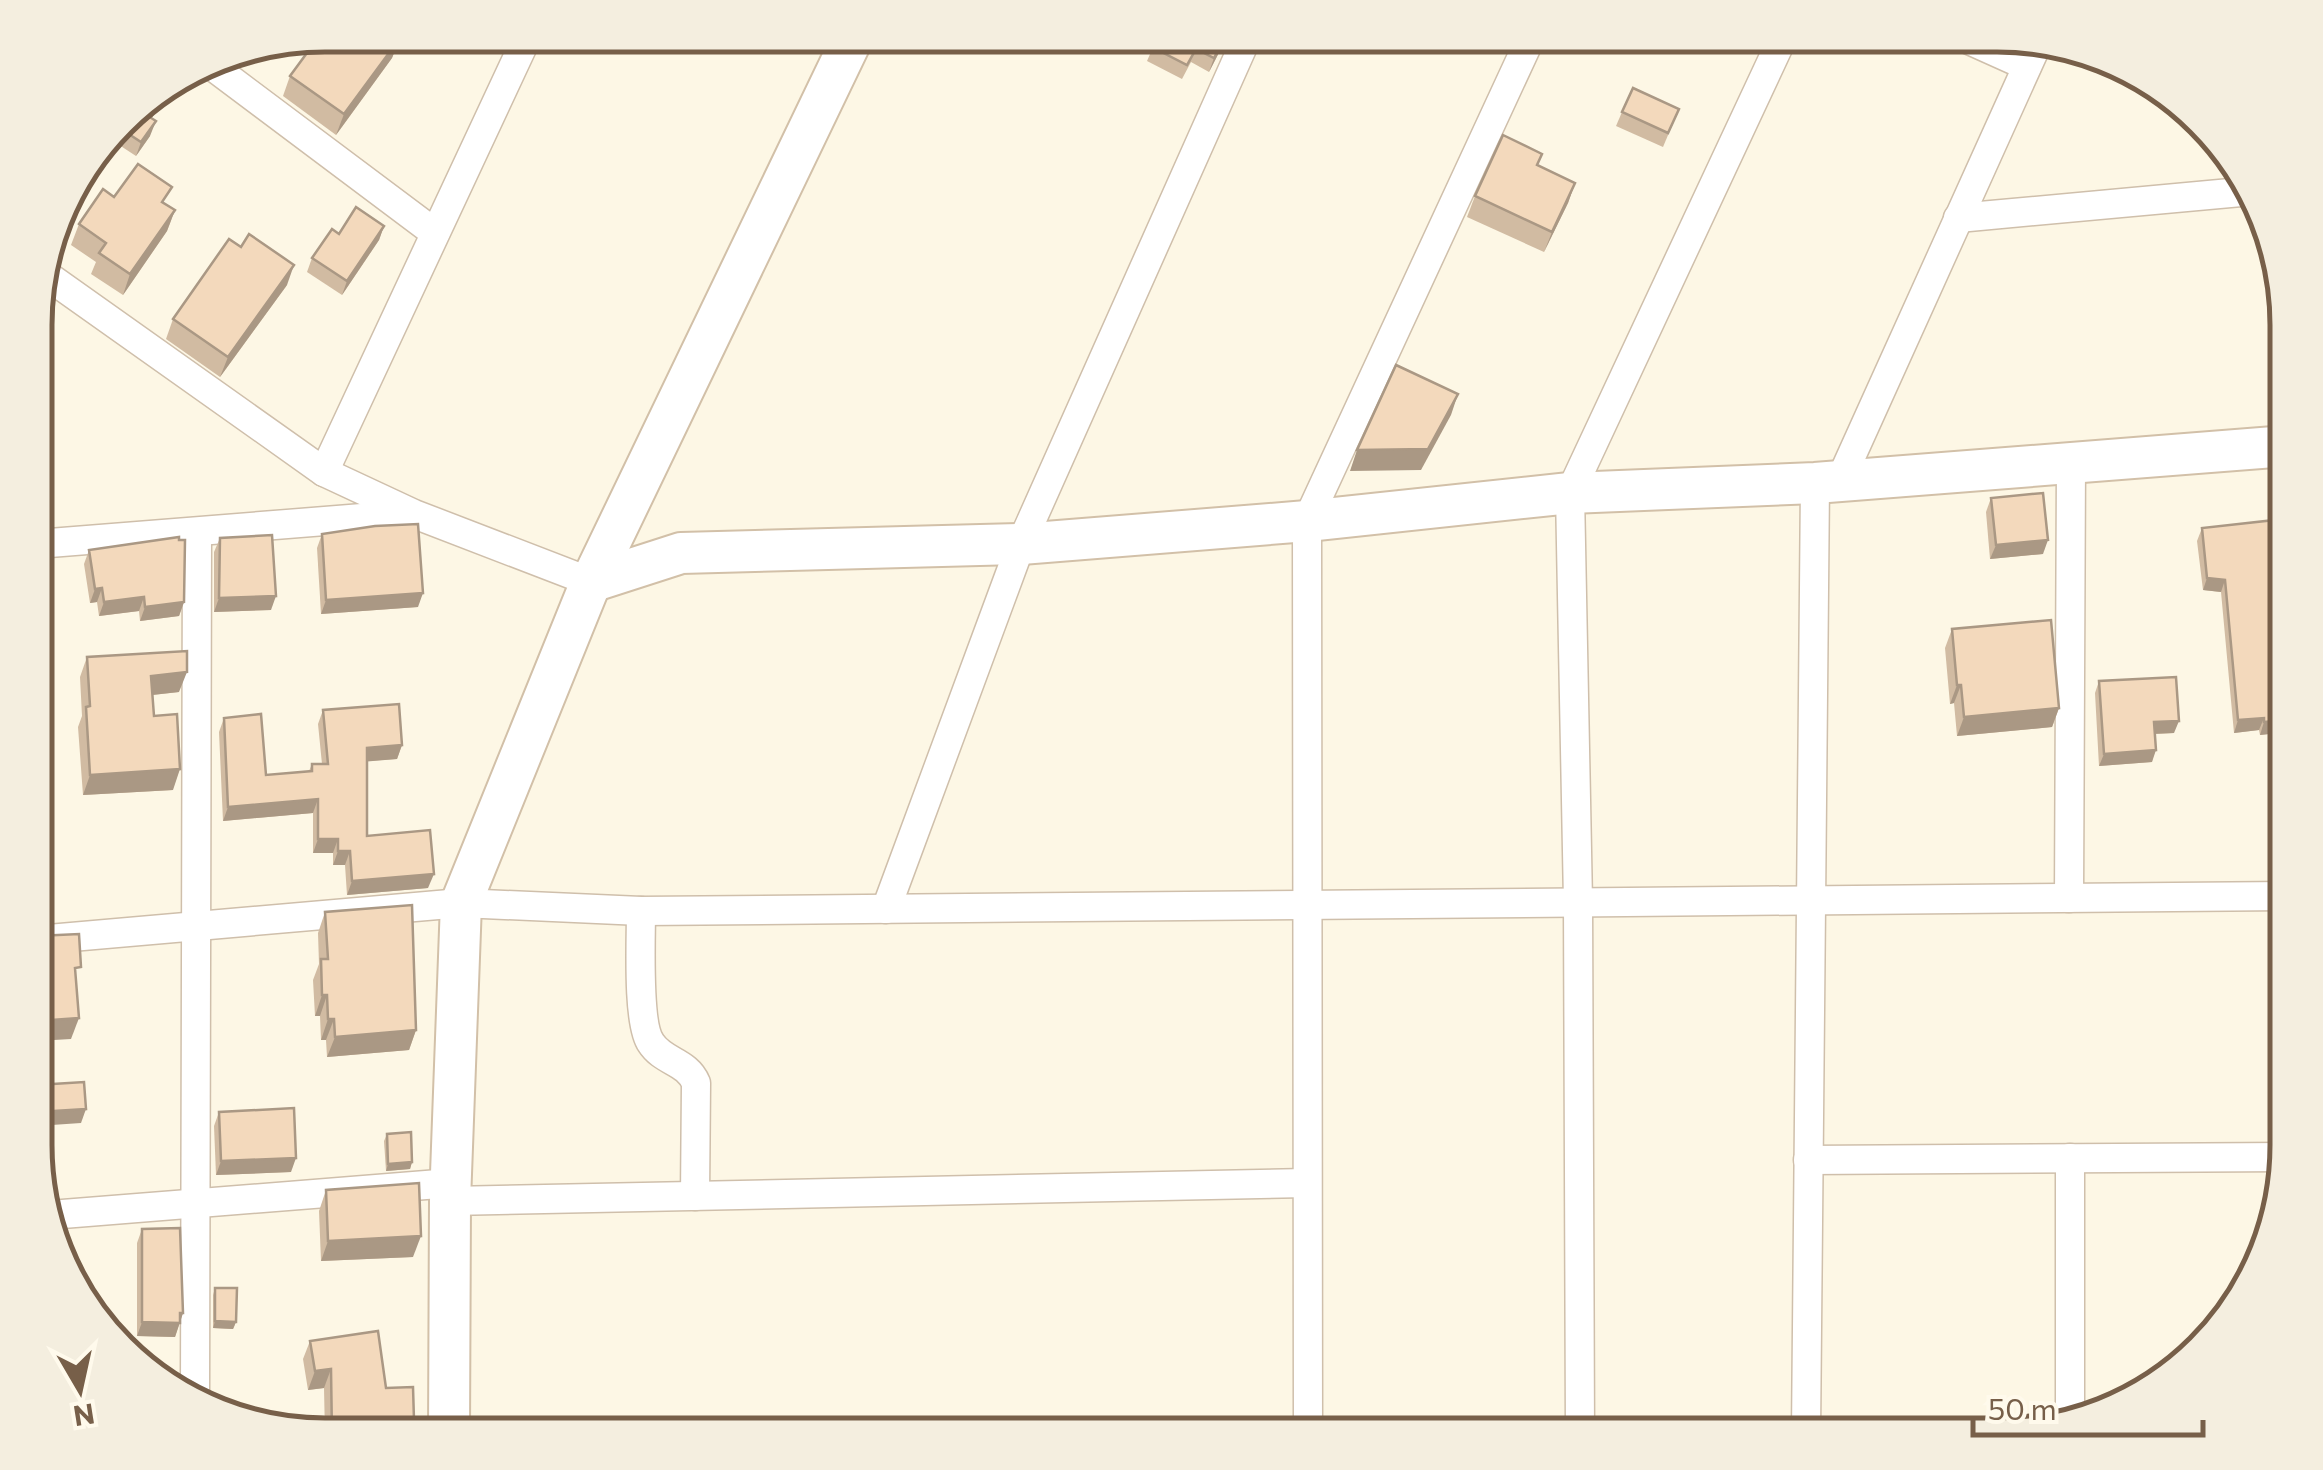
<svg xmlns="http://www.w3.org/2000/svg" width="2323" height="1470" font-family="Commissioner,sans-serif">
  <rect width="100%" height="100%" fill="#fdf7e5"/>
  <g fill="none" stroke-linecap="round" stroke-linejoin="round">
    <g stroke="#cfbfab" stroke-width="31">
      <g id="street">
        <polyline points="1958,35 2027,66"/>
        <polyline points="207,62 435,233"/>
        <polyline points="1958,218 2252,191"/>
        <polyline points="42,272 324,472 414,514 591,582"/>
        <polyline points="324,472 528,35"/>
        <polyline points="1840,481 2036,47"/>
        <polyline points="37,544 412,514"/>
        <polyline points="2069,898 2071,464"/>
        <polyline points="886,909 1021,544 1248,35"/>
        <path d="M 641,911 C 641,939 637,1024 651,1043 C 663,1062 687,1061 696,1083 L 695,1196"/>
        <polyline points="37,940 461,903 641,911 2287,896"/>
        <polyline points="2070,1158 2070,1418"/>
        <polyline points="1808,1160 2287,1157"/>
        <polyline points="450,1201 1307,1183"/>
        <polyline points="50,1215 451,1183"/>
        <polyline points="195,1396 197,532"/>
        <polyline points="1806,1434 1815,483"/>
        <polyline points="1308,1435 1307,521 1532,35"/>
        <polyline points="1580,1435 1578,902 1570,493 1784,35"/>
        <polyline points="1696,1435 1806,1433"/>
      </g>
    </g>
    <g stroke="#d2c0a8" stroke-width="44">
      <g id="secondary">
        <polyline points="591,582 681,553 1021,544 1307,521 1570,493 1815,483 2287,446"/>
        <polyline points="449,1435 450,1201 461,903 591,582 854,35"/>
      </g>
    </g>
    <use href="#street" stroke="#fff" stroke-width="28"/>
    <use href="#secondary" stroke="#fff" stroke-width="40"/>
  </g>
  <g fill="#d1bba2">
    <polygon points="1156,35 1228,35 1209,72 1191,62 1182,79 1147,61 1158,36"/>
    <polygon points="400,38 392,58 336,135 283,96 290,76 329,45"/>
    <polygon points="175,82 172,89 151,119 150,136 136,156 110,139 134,107"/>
    <polygon points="1679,109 1663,147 1616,126 1622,112"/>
    <polygon points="1538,165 1575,183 1568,203 1544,252 1467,217 1475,196"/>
    <polygon points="114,197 165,204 175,210 167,231 123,295 91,274 96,262 71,245 79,224"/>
    <polygon points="384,226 379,240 342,295 307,272 312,258 339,234"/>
    <polygon points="287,285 220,377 166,339 173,319"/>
    <polygon points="1991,498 2043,554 1990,559 1986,512"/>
    <polygon points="2202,528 2282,596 2287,732 2260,735 2259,730 2234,733 2221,592 2203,590 2197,541"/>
    <polygon points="322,534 418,607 321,614 317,548"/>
    <polygon points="220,538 271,610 214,612 214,552"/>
    <polygon points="89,550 184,602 179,616 140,621 139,611 99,616 97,602 90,603 84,564"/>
    <polygon points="1952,629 2059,708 2052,727 1957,736 1954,703 1950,704 1945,648"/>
    <polygon points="87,657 179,692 152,695 154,716 173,790 83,795 78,727 82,716 80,677"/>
    <polygon points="2099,681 2174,733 2155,734 2152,762 2099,766 2095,693"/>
    <polygon points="323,710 402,745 397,759 367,761 367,836 428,888 347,895 345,865 333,865 333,853 313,853 313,813 223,821 219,732 224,718 266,775 309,771 312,764 322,764 318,724"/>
    <polygon points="325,912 416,1030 409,1050 327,1057 326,1040 321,1040 320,1016 315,1016 313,980 319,964 318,933"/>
    <polygon points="219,1112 291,1172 216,1175 214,1126"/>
    <polygon points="387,1134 412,1162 410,1169 386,1171 384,1141"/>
    <polygon points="326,1190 413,1257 321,1261 319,1211"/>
    <polygon points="142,1229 183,1313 175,1337 137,1336 137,1243"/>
    <polygon points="215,1288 236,1322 233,1329 213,1328 213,1295"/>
    <polygon points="310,1341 386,1388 414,1420 408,1435 325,1435 324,1388 308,1390 303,1359"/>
  </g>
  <g fill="#aa9884">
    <polygon points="1226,35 1228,35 1209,72 1214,58"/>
    <polygon points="400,38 392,58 336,135 344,114"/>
    <polygon points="175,82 172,89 143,130 148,116 170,85"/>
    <polygon points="156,121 150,136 136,156 141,142"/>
    <polygon points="1575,183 1568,203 1544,252 1552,232"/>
    <polygon points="175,210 167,231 123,295 130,274"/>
    <polygon points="384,226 379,240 342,295 347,281"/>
    <polygon points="294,265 287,285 220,377 228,357"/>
    <polygon points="1458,394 1451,415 1421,470 1350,471 1357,450"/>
    <polygon points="2048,540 2043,554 1990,559 1996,545"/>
    <polygon points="2207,578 2225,580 2221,592 2203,590"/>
    <polygon points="102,588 97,602 90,603 95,589"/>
    <polygon points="423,593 418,607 321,614 326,600"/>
    <polygon points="276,596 271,610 214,612 219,598"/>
    <polygon points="144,597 139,611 99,616 104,602"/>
    <polygon points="184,602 179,616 140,621 145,607"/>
    <polygon points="187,672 179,692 143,696 151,676"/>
    <polygon points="1957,685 1961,685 1954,703 1950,704"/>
    <polygon points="2059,708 2052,727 1957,736 1964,717"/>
    <polygon points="2264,718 2259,730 2234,733 2238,720"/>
    <polygon points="2287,720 2287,732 2260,735 2264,722"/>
    <polygon points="2179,721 2174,733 2150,734 2154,722"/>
    <polygon points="402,745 397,759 361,762 367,748"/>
    <polygon points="2156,750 2152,762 2099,766 2104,754"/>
    <polygon points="180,769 173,790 83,795 90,775"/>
    <polygon points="318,799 313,813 223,821 228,807"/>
    <polygon points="318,839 338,839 333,853 313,853"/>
    <polygon points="338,851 350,851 345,865 333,865"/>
    <polygon points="434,874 428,888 347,895 352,881"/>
    <polygon points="322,995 327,995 320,1016 315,1016"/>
    <polygon points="79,1018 71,1039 37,1041 37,1021"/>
    <polygon points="328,1019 334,1019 326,1040 321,1040"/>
    <polygon points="416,1030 409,1050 327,1057 335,1037"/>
    <polygon points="86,1109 81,1123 37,1126 37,1112"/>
    <polygon points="296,1158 291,1172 216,1175 221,1161"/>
    <polygon points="412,1162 410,1169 386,1171 388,1164"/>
    <polygon points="421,1236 413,1257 321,1261 328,1241"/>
    <polygon points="180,1313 183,1313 175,1337 137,1336 142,1322"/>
    <polygon points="215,1321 236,1322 233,1329 213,1328"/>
    <polygon points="331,1369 324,1388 308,1390 315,1371"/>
    <polygon points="414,1420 408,1435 406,1421"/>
  </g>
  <g fill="#f3d9bc" stroke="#aa9884" stroke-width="2.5">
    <polygon points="336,35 396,35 400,38 344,114 290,76 318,38 329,45"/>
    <polygon points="1159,35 1226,35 1214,58 1196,49 1187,65 1152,47"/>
    <polygon points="170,85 148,116 156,121 141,142 118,127 134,107"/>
    <polygon points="1633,88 1679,109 1668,133 1622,112"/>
    <polygon points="1503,135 1542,154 1537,165 1575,183 1552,232 1475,196"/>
    <polygon points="138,164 172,187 162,202 175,210 130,274 99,253 106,243 79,224 103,189 114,197"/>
    <polygon points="356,207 384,226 347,281 312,258 332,229 339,234"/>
    <polygon points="249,234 294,265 228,357 173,319 229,239 241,247"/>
    <polygon points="1396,365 1458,394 1428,449 1357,450"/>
    <polygon points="2043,493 2048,540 1996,545 1991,498"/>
    <polygon points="2275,520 2282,596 2287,595 2287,720 2264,722 2264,718 2238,720 2225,580 2207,578 2202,528"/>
    <polygon points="418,524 423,593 326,600 322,534 375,526"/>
    <polygon points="272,535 276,596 219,598 220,538"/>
    <polygon points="179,537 179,540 185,540 184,602 145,607 144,597 104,602 102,588 95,589 89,550"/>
    <polygon points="2051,620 2059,708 1964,717 1961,685 1957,685 1952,629"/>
    <polygon points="187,651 187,672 151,676 154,716 177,714 180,769 90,775 86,707 90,706 87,657"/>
    <polygon points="2176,677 2179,721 2154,722 2156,750 2104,754 2099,681"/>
    <polygon points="399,704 402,745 367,748 367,836 430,830 434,874 352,881 350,851 338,851 338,839 318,839 318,799 228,807 224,718 261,714 266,775 312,771 312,764 328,764 323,710"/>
    <polygon points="412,905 416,1030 335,1037 334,1019 328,1019 327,995 322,995 321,959 328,959 325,912"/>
    <polygon points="79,934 81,967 75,968 79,1018 37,1021 37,936"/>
    <polygon points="84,1082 86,1109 37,1112 37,1085"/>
    <polygon points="294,1108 296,1158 221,1161 219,1112"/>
    <polygon points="411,1132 412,1162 388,1164 387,1134"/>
    <polygon points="419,1183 421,1236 328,1241 326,1190"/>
    <polygon points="180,1228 183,1313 180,1313 180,1323 142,1322 142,1229"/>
    <polygon points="215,1288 237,1288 236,1322 215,1321"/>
    <polygon points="378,1331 386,1388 413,1387 414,1420 406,1421 408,1435 332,1435 331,1369 315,1371 310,1341"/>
  </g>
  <path d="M0 0H2323V1470H0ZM325 52H1997A273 273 0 0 1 2270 325V1145A273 273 0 0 1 1997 1418H325A273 273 0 0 1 52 1145V325A273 273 0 0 1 325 52Z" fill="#f4eedf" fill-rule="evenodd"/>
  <path fill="none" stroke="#775f49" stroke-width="5" d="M325 52H1997A273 273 0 0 1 2270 325V1145A273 273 0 0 1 1997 1418H325A273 273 0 0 1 52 1145V325A273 273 0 0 1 325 52Z"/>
  <g transform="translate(80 1390) rotate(171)" stroke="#fffaec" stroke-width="8" paint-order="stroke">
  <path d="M0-8L18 38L0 25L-18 38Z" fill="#775f49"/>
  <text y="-15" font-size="28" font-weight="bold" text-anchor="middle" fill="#775f49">N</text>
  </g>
  <path d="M1973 1420v15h230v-15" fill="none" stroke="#775f49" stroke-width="5"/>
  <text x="1988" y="1420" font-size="30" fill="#775f49" stroke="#fffaec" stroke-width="8" paint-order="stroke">50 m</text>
</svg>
